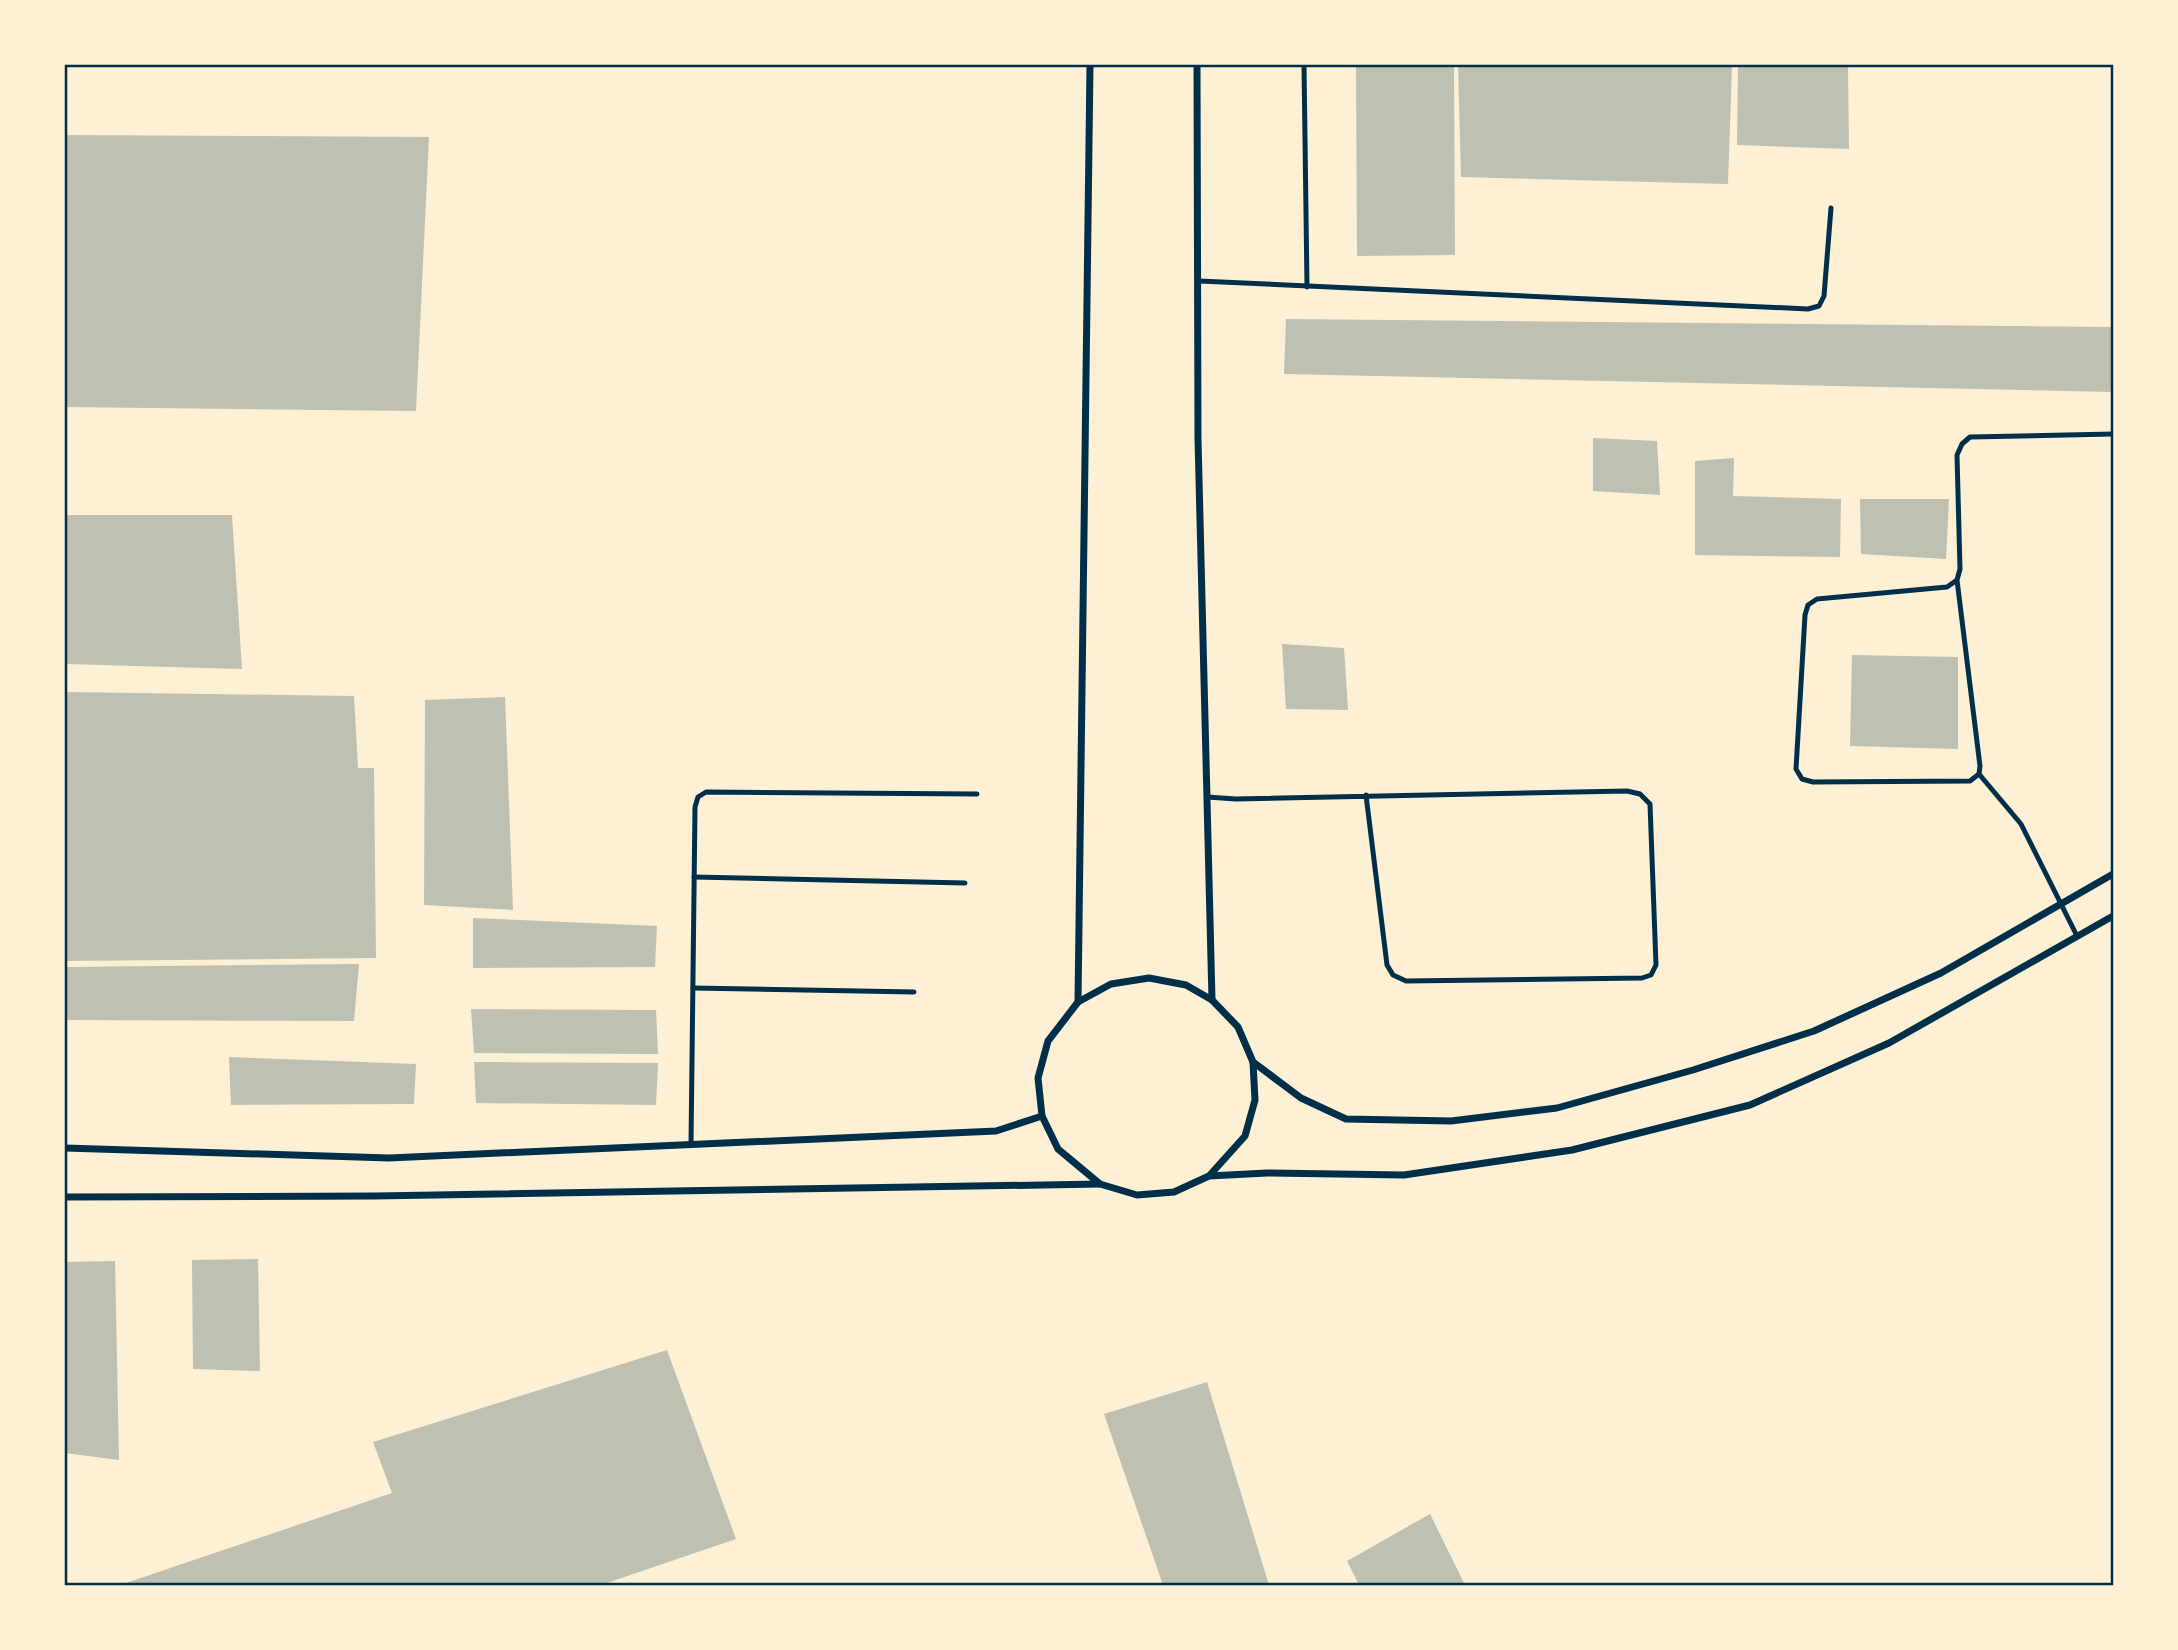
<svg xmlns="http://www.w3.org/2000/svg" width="2178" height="1650" font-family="'Titillium Web',sans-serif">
  <rect width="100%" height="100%" fill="#fdf0d5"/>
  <g fill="#bec0b2">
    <polygon points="1356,65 1454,65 1455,255 1357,256"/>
    <polygon points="1458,65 1732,65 1728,184 1461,177"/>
    <polygon points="1738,65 1848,65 1849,149 1737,145"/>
    <polygon points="65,135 429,137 416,411 65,407"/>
    <polygon points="1286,319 2113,327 2113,392 1284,374"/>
    <polygon points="1593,438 1657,441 1660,495 1593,491"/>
    <polygon points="1734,458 1733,496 1841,499 1840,557 1695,555 1695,461"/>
    <polygon points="1860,499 1949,499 1946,559 1861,554"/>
    <polygon points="65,515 232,515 242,669 65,664"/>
    <polygon points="1282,644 1344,648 1348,710 1286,709"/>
    <polygon points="1852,655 1958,657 1958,749 1850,746"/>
    <polygon points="65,692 354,696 358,768 374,768 376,958 65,961"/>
    <polygon points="505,697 513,910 424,905 425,700"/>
    <polygon points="473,918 657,926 655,967 473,968"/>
    <polygon points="359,964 354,1021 65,1020 65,967"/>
    <polygon points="471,1009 656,1010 658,1054 474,1053"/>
    <polygon points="229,1057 416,1064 414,1104 231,1105"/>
    <polygon points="474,1062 658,1063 656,1105 476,1103"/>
    <polygon points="258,1259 260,1371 193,1369 192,1260"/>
    <polygon points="115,1261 119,1460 65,1453 65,1262"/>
    <polygon points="667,1350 736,1539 601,1585 120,1585 392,1493 373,1442"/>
    <polygon points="1207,1382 1269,1585 1163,1585 1104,1414"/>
    <polygon points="1430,1514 1465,1585 1359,1585 1347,1561"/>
  </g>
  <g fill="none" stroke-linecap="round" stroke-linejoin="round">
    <g stroke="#003049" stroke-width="5">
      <polyline points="1304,65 1307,287"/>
      <polyline points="1199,281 1808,309 1819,306 1824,296 1831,208"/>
      <polyline points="1957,580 1947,587 1817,599 1808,605 1805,615 1796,769 1802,779 1813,782 1970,781 1979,774 1980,766 1957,580 1960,569 1957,455 1962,444 1970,437 2113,434"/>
      <polyline points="1979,774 2021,824 2077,936"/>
      <polyline points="1207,797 1236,799 1627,791 1640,794 1650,804 1656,965 1651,975 1642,978 1406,981 1393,975 1387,965 1366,795"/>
      <polyline points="694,877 965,883"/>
      <polyline points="693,988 914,992"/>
      <polyline points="691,1145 695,807 698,797 706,792 977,794"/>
    </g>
    <g stroke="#003049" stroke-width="7">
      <polyline points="1197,65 1198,439 1212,1000"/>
      <polyline points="1078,1002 1090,65"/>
      <polyline points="1253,1062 1301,1098 1346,1119 1451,1121 1557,1108 1693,1070 1814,1031 1941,973 2113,874"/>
      <polyline points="65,1148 389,1158 996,1131 1042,1116"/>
      <polyline points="1209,1176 1245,1136 1255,1100 1253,1062 1238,1027 1212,1000 1186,985 1149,978 1111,984 1078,1002 1048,1041 1038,1078 1042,1116 1058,1149 1100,1184 1137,1195 1174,1192 1209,1176 1267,1173 1404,1175 1572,1150 1750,1105 1889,1043 2113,916"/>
      <polyline points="65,1197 375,1196 1100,1184"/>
    </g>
  </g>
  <rect width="2178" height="1650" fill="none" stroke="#fdf0d5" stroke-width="133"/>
  <rect x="66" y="66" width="2046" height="1518" fill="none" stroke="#003049" stroke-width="2.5"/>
</svg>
